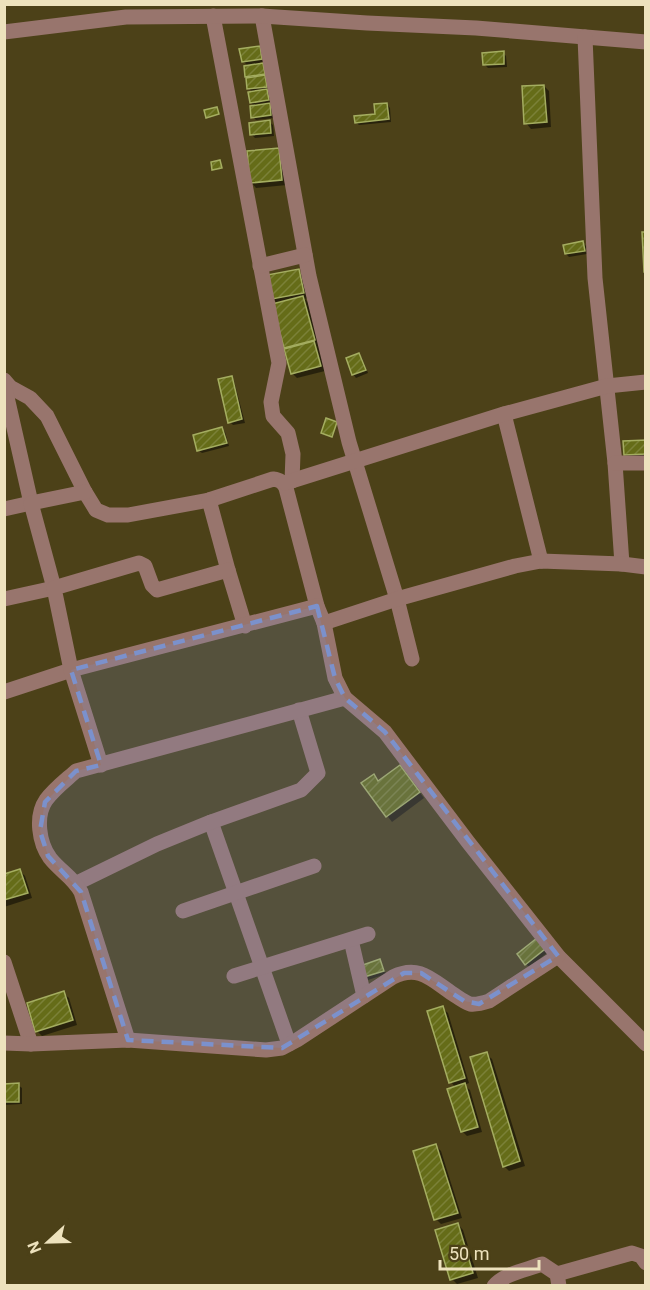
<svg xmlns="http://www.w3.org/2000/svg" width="650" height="1290" font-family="Roboto,sans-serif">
  <defs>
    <pattern id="building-hatch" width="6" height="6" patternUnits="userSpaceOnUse" patternTransform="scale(1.5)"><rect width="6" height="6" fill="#656c18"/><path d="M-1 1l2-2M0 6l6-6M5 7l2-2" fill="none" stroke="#7b8138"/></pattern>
  </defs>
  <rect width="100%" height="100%" fill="#4c4118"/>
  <g fill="#0007">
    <polygon points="259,47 264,62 260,62 265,68 267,77 265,77 268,80 269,89 266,90 270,94 271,103 268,104 272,108 274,118 256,120 253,117 255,107 251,103 253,93 249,88 245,68 249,67 243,61"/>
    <polygon points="503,53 506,56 507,67 488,68 485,65"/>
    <polygon points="544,86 549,91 551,127 531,129 526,123"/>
    <polygon points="387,104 390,108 391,122 359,125 356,122 377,116"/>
    <polygon points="269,122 273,125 274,136 255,138 251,134"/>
    <polygon points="279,150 287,185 256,188 251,182"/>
    <polygon points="583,243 586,246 587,254 569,257 566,254"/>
    <polygon points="298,271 304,276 308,298 305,299 308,302 325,371 297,378 292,373 274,305 278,304 273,299"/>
    <polygon points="359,355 362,358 368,373 356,378 353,374"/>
    <polygon points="231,377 234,381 245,423 233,425 230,422"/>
    <polygon points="222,429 225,432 229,446 202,453 198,450"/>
    <polygon points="646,441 646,457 628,458 625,455"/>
    <polygon points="400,767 424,798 392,822 363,784 374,776 379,782"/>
    <polygon points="20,871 25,876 32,898 4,907 4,876"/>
    <polygon points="540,944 547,953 529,967 526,964"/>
    <polygon points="379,961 382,964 386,974 368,980 365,977"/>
    <polygon points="63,993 69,998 77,1025 42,1036 37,1031"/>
    <polygon points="442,1008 448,1013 469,1083 464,1085 470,1090 482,1132 467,1136 462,1131 456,1088 451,1082"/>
    <polygon points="486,1054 492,1059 525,1166 509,1171 504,1166"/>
    <polygon points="4,1085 18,1085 22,1088 22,1104 4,1105"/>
    <polygon points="436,1146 441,1151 462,1218 441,1224 436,1219"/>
    <polygon points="458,1224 463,1230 478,1278 457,1284 452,1279"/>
  </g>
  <g fill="url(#building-hatch)" stroke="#a4ad60" stroke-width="1.5">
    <polygon points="260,46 262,59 242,62 239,49"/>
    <polygon points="504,51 504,64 483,65 482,53"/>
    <polygon points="263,63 265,74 245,77 244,66"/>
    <polygon points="265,75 267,87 247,89 246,78"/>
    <polygon points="544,85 547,122 524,124 522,86"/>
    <polygon points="267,89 269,100 250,103 248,92"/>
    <polygon points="270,103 271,115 251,118 250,106"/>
    <polygon points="387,103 389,119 355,123 354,116 375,114 374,104"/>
    <polygon points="217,107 219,114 206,118 204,110"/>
    <polygon points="270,120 271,133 250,135 249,123"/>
    <polygon points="279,148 282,180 250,183 247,151"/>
    <polygon points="220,160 222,168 212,170 211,162"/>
    <polygon points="642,232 646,232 646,272 644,272"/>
    <polygon points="583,241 585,251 565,254 563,245"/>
    <polygon points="299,269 304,293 272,299 267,275"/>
    <polygon points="303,296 315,340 284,348 272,304"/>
    <polygon points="314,341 321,366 291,374 284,349"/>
    <polygon points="359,353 366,370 352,375 346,358"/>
    <polygon points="232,376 242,419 228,423 218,379"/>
    <polygon points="326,418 337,422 332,437 321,433"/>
    <polygon points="222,427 227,443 197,451 193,435"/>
    <polygon points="646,440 646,454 624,455 623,441"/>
    <polygon points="400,765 420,792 386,817 361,783 374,774 378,781"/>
    <polygon points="20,869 28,893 4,900 4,874"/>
    <polygon points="537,938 545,949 525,965 517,954"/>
    <polygon points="380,959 384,971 364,977 360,966"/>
    <polygon points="64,991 73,1020 35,1032 27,1003"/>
    <polygon points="443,1006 465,1078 449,1083 427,1011"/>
    <polygon points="487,1052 520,1161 503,1167 470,1057"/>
    <polygon points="19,1083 19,1102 4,1102 4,1084"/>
    <polygon points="465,1083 478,1127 461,1132 447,1089"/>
    <polygon points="436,1144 458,1213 434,1220 413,1151"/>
    <polygon points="458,1223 473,1273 450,1280 435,1230"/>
  </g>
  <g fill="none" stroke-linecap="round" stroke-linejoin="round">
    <g stroke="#98756d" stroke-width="15">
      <polyline points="213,16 279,363 271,402 273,416 288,433 293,454 292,481"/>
      <polyline points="262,16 309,276 349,442 397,599 412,659"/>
      <polyline points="4,32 126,17 262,16 367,23 476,28 646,42"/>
      <polyline points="585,37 595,278 615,463 622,564"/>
      <polyline points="260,266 305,255"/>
      <path d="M 4,380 L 10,387 L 30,398 L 47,416 L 85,492 L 96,510 L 108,515 L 128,515 L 209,500 L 273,479 C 280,480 283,482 286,488 L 317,606 L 324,623 L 335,678 L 345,698 L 385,732 L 468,842 L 558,956 L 646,1044"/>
      <polyline points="4,384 31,503 4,509"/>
      <polyline points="504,414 541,561"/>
      <polyline points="615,463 646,463"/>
      <polyline points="285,483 504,414 607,386 646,382"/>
      <polyline points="209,500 228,570 245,626"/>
      <polyline points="4,599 54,588 31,503 85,492"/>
      <polyline points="324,623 397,599 515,566 541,561 622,564 646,567"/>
      <polyline points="4,692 71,670 317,606"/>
      <polyline points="101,765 71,670 54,588 139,563 145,566 152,585 157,590 228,570"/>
      <polyline points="211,822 289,1044"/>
      <polyline points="77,883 157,844 211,822 301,790 318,773 299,710"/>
      <polyline points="183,911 314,866"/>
      <polyline points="351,940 364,996"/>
      <polyline points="4,962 31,1044"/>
      <polyline points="234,976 368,934"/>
      <path d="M 128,1040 L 81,892 C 73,877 60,871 50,858 C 39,843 35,816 46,800 C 54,789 66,780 76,771 L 345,698"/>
      <path d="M 4,1043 L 31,1044 L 128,1040 L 266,1050 L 282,1048 L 297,1040 L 393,977 C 419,964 432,980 453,994 C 459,998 464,1002 470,1004 C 477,1005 483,1003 489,1001 L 558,956"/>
      <polyline points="557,1274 632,1253 641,1256 646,1263"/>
      <path d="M 494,1286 C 505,1273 527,1270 542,1264 L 557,1274 L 559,1286"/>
    </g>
  </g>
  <path fill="#7b91cc" fill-opacity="0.2" stroke="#7b91cc" stroke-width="4.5" stroke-dasharray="12 8" stroke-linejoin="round" d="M 317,606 L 335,678 L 345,698 L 385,732 L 558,956 L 479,1004 L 464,1001 L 421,973 L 404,973 L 282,1048 L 128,1040 L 81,892 L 48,856 L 40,831 L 45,802 L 76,771 L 101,765 L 71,670 Z"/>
  <rect width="650" height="1290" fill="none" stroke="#ede2bd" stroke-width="12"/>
  <g transform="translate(48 1242) rotate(248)" stroke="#4c4118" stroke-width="4.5" paint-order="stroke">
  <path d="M0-4.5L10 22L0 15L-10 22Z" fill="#ede2bd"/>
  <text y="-9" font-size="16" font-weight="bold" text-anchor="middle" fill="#ede2bd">N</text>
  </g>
  <path d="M440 1260v9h99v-9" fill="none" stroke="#ede2bd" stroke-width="3"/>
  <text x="449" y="1260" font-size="18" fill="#ede2bd" stroke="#4c4118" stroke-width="4.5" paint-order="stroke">50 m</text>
</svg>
